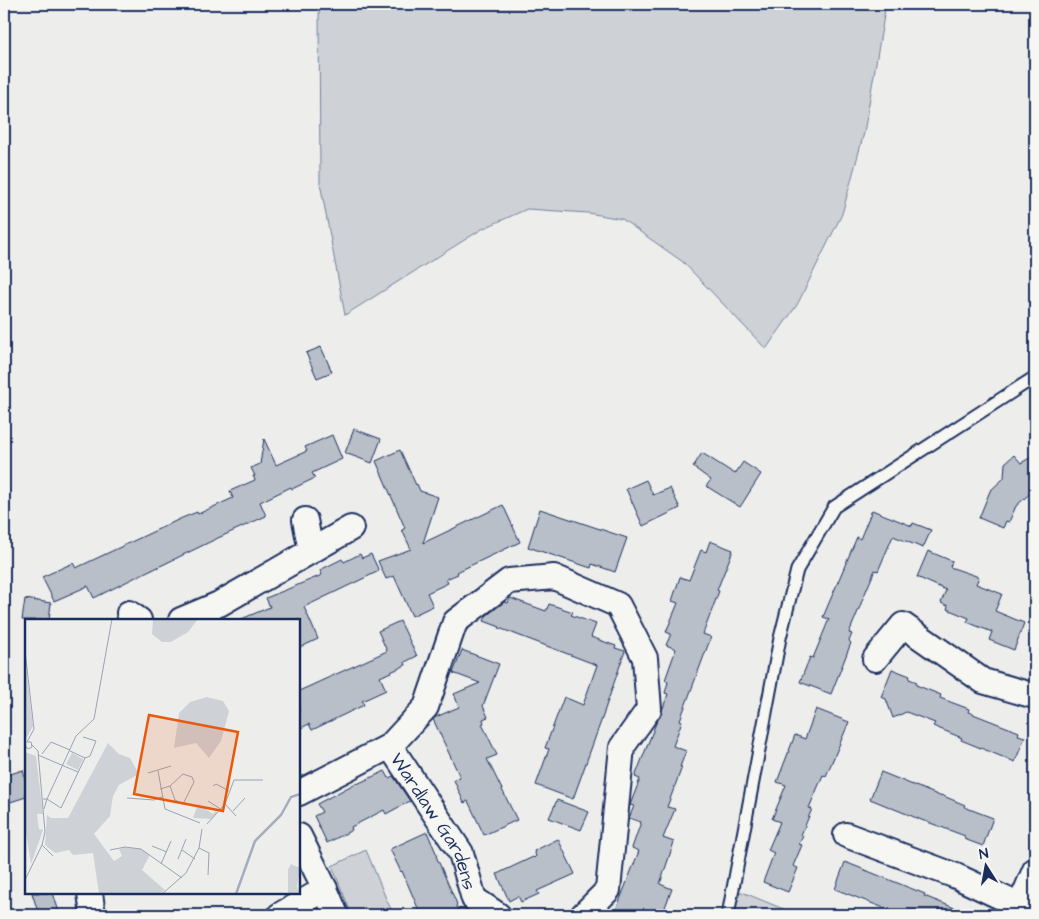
<svg xmlns="http://www.w3.org/2000/svg" width="1039" height="919" font-family="'Architects Daughter',sans-serif">
  <rect width="100%" height="100%" fill="#edeeec"/>
  <filter id="ink" filterUnits="userSpaceOnUse"><feTurbulence type="fractalNoise" baseFrequency=".02" numOctaves="2"/><feDisplacementMap in="SourceGraphic" scale="10" xChannelSelector="R" yChannelSelector="G"/><feConvolveMatrix kernelMatrix="1 2 1 2 8 2 1 2 1" color-interpolation-filters="sRGB"/></filter>
  <g filter="url(#ink)">
    <g fill="#ced2d7" stroke="#74809a">
      <polygon points="319,4 886,4 864,133 842,214 797,305 766,349 683,262 622,219 588,213 527,209 482,229 345,315 320,183"/>
      <polygon points="366,850 387,901 394,915 352,915 332,866"/>
      <polygon points="737,892 742,892 798,915 733,915"/>
    </g>
    <g fill="#b9bfc8" stroke="#1b2f5e">
      <polygon points="321,347 332,372 317,378 306,353"/>
      <polygon points="354,429 381,439 372,463 345,453"/>
      <polygon points="332,435 342,459 312,473 315,478 292,489 291,487 260,502 266,516 218,538 152,570 152,569 94,598 88,586 54,601 42,577 73,563 76,568 182,518 197,512 198,514 233,498 230,491 255,480 253,476 255,476 251,468 260,464 264,439 276,465 307,451 305,447"/>
      <polygon points="400,450 416,485 417,484 420,491 438,497 423,543 503,505 520,542 457,572 458,574 446,579 448,583 427,593 433,606 412,616 394,576 386,579 378,561 411,549 402,530 405,528 376,461"/>
      <polygon points="702,453 735,474 743,462 761,474 740,507 706,486 711,480 693,467"/>
      <polygon points="1014,455 1021,463 1035,455 1035,489 1016,506 1009,522 1006,521 1003,528 979,518 990,491 1004,478 1005,463"/>
      <polygon points="646,480 653,495 670,488 680,508 643,526 626,489"/>
      <polygon points="540,509 627,538 615,572 592,564 591,568 528,547"/>
      <polygon points="872,510 912,526 913,523 931,530 923,548 893,536 878,571 875,570 861,603 861,604 849,633 852,634 849,641 851,643 831,694 800,682 810,657 813,658 829,619 823,617 857,537 860,539"/>
      <polygon points="710,541 733,550 717,590 719,591 703,634 711,637 680,720 682,721 673,746 686,751 680,767 682,767 667,807 675,809 663,838 674,842 660,884 672,889 662,915 614,915 639,851 632,848 641,822 629,818 634,806 630,805 640,779 635,777 656,723 660,716 668,694 665,693 668,682 665,680 676,649 666,645 671,634 666,632 678,603 672,601 680,577 689,580 701,550 706,552"/>
      <polygon points="928,551 952,561 950,567 979,577 976,584 1002,594 995,611 1024,623 1014,650 989,640 992,632 967,622 969,618 947,609 948,606 941,603 946,590 917,577"/>
      <polygon points="360,554 362,558 371,554 379,571 304,607 318,639 299,648 299,620 239,620 270,607 266,598 322,575 320,570 342,559 344,562"/>
      <polygon points="510,598 546,611 549,604 573,612 571,615 596,624 591,637 616,646 615,648 625,651 604,712 604,713 573,799 536,785 549,749 545,748 564,697 583,705 597,665 499,628 500,627 484,621 486,616 504,602 508,603"/>
      <polygon points="25,599 51,603 49,620 22,620"/>
      <polygon points="400,621 417,656 405,662 406,665 380,677 386,690 362,701 364,705 312,730 309,724 299,729 299,691 387,651 378,631"/>
      <polygon points="462,650 499,664 483,706 488,717 483,719 484,723 482,724 497,755 487,759 517,820 484,835 468,801 464,803 454,780 460,777 433,719 436,717 459,707 454,694 480,683 453,673"/>
      <polygon points="892,669 910,676 909,679 917,682 916,685 941,695 940,698 969,709 968,712 1019,732 1018,735 1025,737 1015,762 961,740 962,738 933,726 935,723 906,712 893,718 886,699 881,697"/>
      <polygon points="816,709 849,722 826,776 823,775 809,808 812,809 801,835 803,836 799,844 802,845 793,866 798,868 788,892 763,882 774,853 768,850 780,822 772,819 786,785 777,782 795,735 805,739"/>
      <polygon points="23,770 26,782 26,797 4,804 4,776"/>
      <polygon points="385,771 389,778 393,776 410,801 386,814 384,810 351,827 352,830 327,843 314,816 322,812 317,804 356,783 357,784"/>
      <polygon points="881,772 940,796 941,795 965,805 964,807 993,818 983,846 964,839 965,836 925,821 924,821 870,799"/>
      <polygon points="557,800 589,812 581,830 549,818"/>
      <polygon points="427,832 437,855 436,856 457,904 456,905 460,915 421,915 402,871 401,872 390,849"/>
      <polygon points="558,839 575,874 537,891 539,894 521,902 518,896 509,901 497,874 533,857 534,858 536,856 534,851"/>
      <polygon points="845,862 925,894 924,896 970,914 970,915 899,915 889,911 889,910 835,889"/>
      <polygon points="32,893 53,893 60,915 39,915"/>
    </g>
    <g fill="none" stroke-linecap="round" stroke-linejoin="round">
      <g stroke="#1b2f5e" stroke-width="15">
        <polyline id="lane" points="728,915 780,638 797,570 834,507 1035,377"/>
      </g>
      <g stroke="#1b2f5e" stroke-width="28">
        <g id="street">
          <polyline points="305,520 311,551"/>
          <polyline points="129,613 139,620"/>
          <polyline points="181,620 219,604 351,528"/>
          <polyline points="875,659 903,625 983,681 1031,695 1035,693"/>
          <path id="s1" d="M 390,746 L 461,853 L 474,899 L 498,915"/>
          <polyline points="299,793 390,746 426,707 455,622 509,581 554,577 618,605 645,658 649,709 622,747 608,890 583,915"/>
          <polyline points="846,835 956,876 1020,906"/>
          <polyline points="299,836 325,889 336,915"/>
          <polyline points="90,893 93,915"/>
          <polyline points="280,915 325,889"/>
          <polyline points="1016,915 1035,870"/>
        </g>
      </g>
      <use href="#lane" stroke="#f6f6f2" stroke-width="11"/>
      <use href="#street" stroke="#f6f6f2" stroke-width="24"/>
    </g>
  </g>
  <g text-anchor="middle" stroke-width="4" stroke-linejoin="round" paint-order="stroke">
    <g font-size="19" fill="#1b2f5e" stroke="#f6f6f2">
      <text dy="7" stroke="none"><textPath href="#s1" startOffset="88">Wardlaw Gardens</textPath></text>
    </g>
  </g>
  <g transform="translate(25 619)">
    <rect width="275" height="275" fill="#edeeec"/>
    <path d="M 128,0 L 173,0 L 163,13 L 146,23 L 137,23 L 127,15 ZM 0,39 L 8,107 L 0,122 ZM 182,78 L 198,82 L 204,92 L 196,122 L 184,139 L 171,124 L 149,129 L 154,94 L 165,83 ZM 83,124 L 94,135 L 105,139 L 114,155 L 94,166 L 88,177 L 85,197 L 69,215 L 89,242 L 97,237 L 94,230 L 100,228 L 116,230 L 125,236 L 117,251 L 140,271 L 136,274 L 74,275 L 68,234 L 48,236 L 44,231 L 30,234 L 20,226 L 22,196 L 26,199 L 43,199 ZM 0,133 L 11,137 L 18,195 L 12,195 L 14,210 L 18,211 L 6,245 L 0,208 ZM 47,134 L 58,140 L 53,151 L 41,145 ZM 173,185 L 188,195 L 190,192 L 192,194 L 186,200 L 168,199 ZM 266,245 L 275,249 L 272,268 L 275,275 L 263,275 L 263,250 Z" fill="#ced2d7"/>
    <path fill="none" stroke="#a5acbc" stroke-width="2.5" d="M 211,275 L 230,222 L 256,196 L 266,178 L 275,175"/>
    <path fill="none" stroke="#99a2b3" stroke-width="1" d="M 0,32 L 9,110 L 2,123M 0,126 L 3,130 L 7,128 L 6,123 L 2,123M 45,132 L 60,139 L 65,137 L 71,122 L 58,118M 17,135 L 26,123 L 45,131M 13,136 L 53,153M 133,152 L 140,190 L 175,204M 123,154 L 146,147M 188,167 L 191,165 L 204,172M 135,170 L 145,167 L 158,155 L 167,158 L 169,163 L 158,185 L 150,181 L 145,167M 102,179 L 129,181 L 137,178M 18,180 L 22,180 L 51,117 L 69,100 L 87,0M 183,182 L 197,191M 200,185 L 211,197M 19,190 L 22,180 L 36,189 L 60,139M 208,192 L 220,179M 182,205 L 200,185 L 209,161 L 238,161M 17,226 L 28,237M 127,227 L 142,233M 174,229 L 184,234 L 183,256M 85,231 L 100,228 L 116,230 L 157,259M 157,231 L 170,240M 153,240 L 161,220M 136,245 L 146,222M 0,261 L 17,226 L 20,213 L 13,132 L 7,126M 137,275 L 161,254 L 174,229 L 177,210"/>
    <path fill="#e8590c" fill-opacity="0.15" stroke="#e8590c" stroke-width="2.5" d="M 124,96 L 213,113 L 198,192 L 109,175 Z"/>
    <rect width="275" height="275" fill="none" stroke="#1b2f5e" stroke-width="2.5"/>
  </g>
  <rect width="1039" height="919" fill="none" stroke="#f6f6f2" stroke-width="20"/>
  <rect x="10" y="10" width="1019" height="899" fill="none" stroke="#1b2f5e" stroke-width="2" filter="url(#ink)"/>
  <g transform="translate(986 866) rotate(349)" stroke="#f6f6f2" stroke-width="4" paint-order="stroke">
  <path d="M0-4L9 19L0 12L-9 19Z" fill="#1b2f5e"/>
  <text y="-8" font-size="14" font-weight="bold" text-anchor="middle" fill="#1b2f5e">N</text>
  </g>
</svg>
